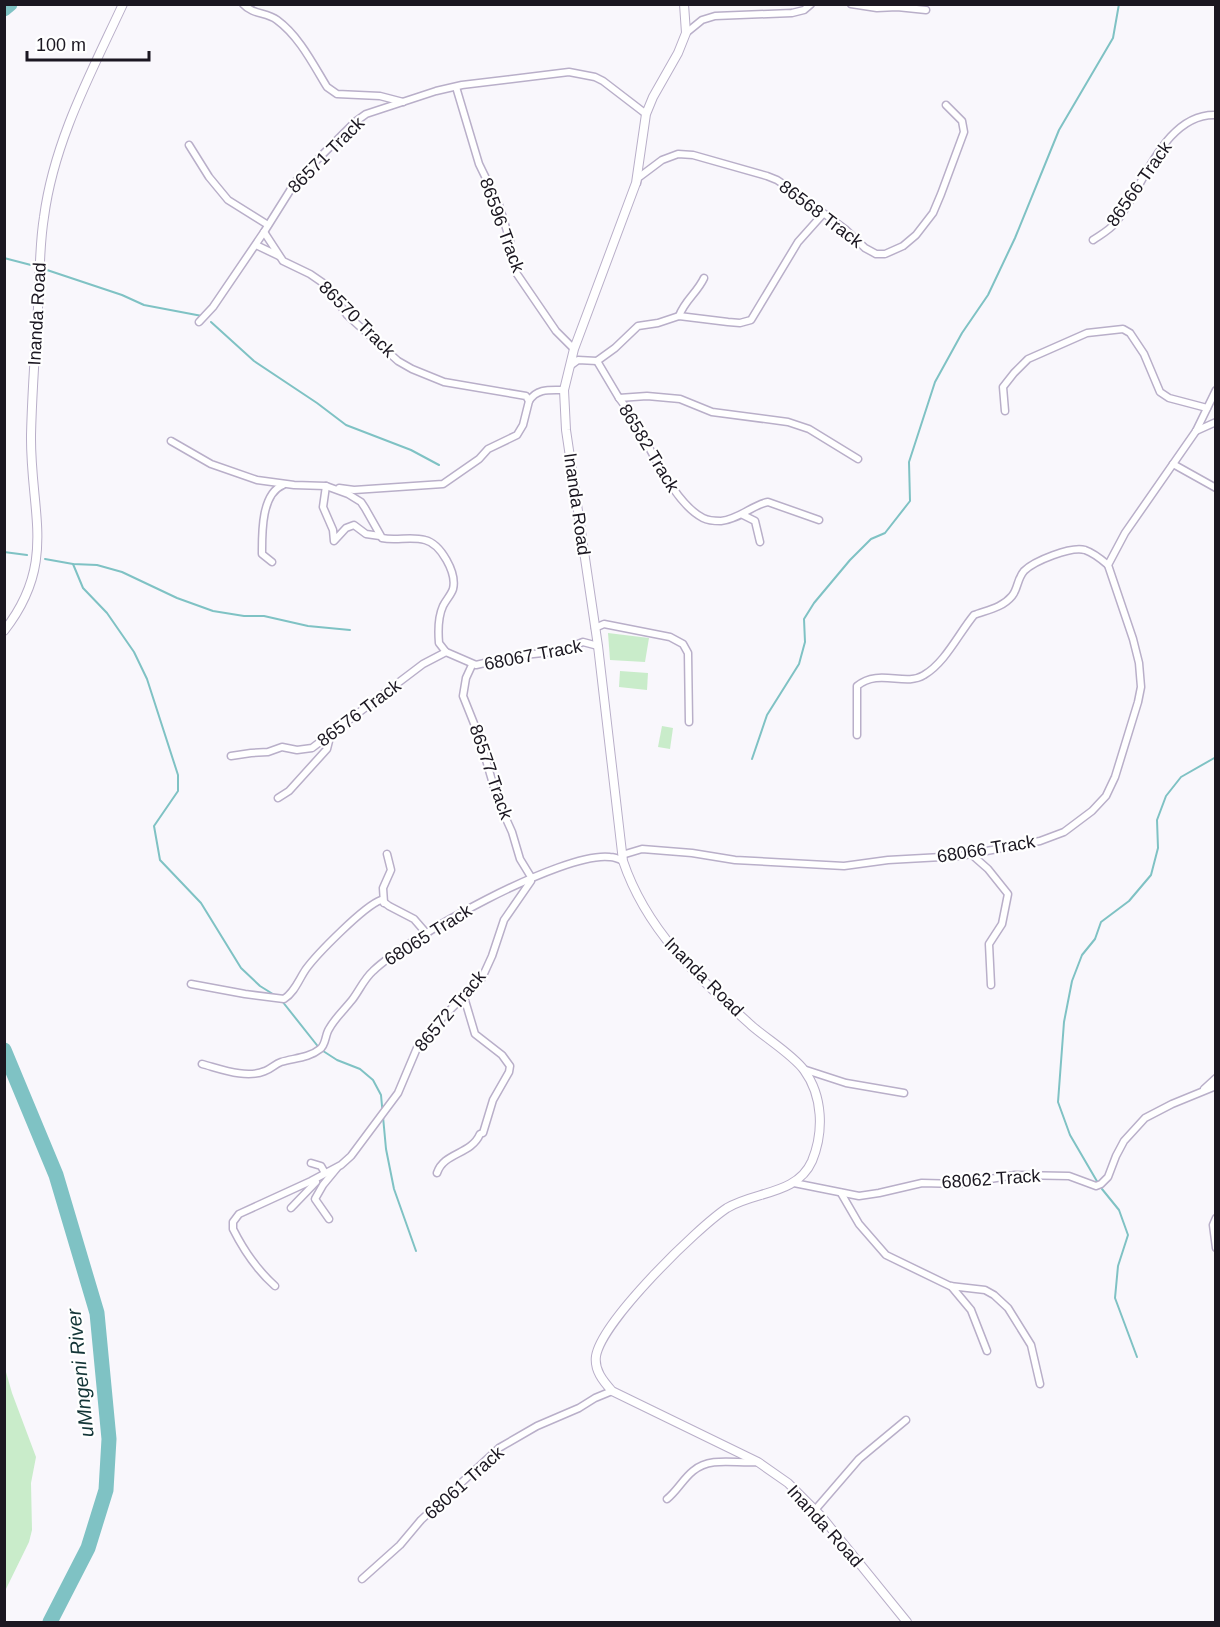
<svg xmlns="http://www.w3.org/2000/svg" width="1220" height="1627" font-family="Arial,sans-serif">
  <rect width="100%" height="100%" fill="#f9f7fc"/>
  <g fill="#c9ecca">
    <polygon points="608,633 649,638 645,662 610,660"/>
    <polygon points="620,671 648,673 647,690 619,687"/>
    <polygon points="662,726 673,728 670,749 658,747"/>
    <polygon points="4,1365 12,1393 36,1457 31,1483 32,1530 29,1542 5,1591"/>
  </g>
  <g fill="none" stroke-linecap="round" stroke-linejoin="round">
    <g stroke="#7fc2c4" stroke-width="2">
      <polyline points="4,258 31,265"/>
      <polyline points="44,269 122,295 144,305 202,316"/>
      <polyline points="211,322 254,361 317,403 346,425 411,450 439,465"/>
      <polyline points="4,552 27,555"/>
      <polyline points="45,559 73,564 97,565 122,572 177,598 213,611 244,616 264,616 308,626 350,630"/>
      <polyline points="73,564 83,588 107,613 134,652 147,679 178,775 178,791 154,826 160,860 201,903 241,968 260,986 276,996"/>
      <polyline points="752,759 767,715 799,664 805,642 804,619 814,603 850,560 871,539 885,533 910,501 909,462 935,382 962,333 988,295 1015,238 1059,130 1113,38 1119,4"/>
      <polyline points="282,1001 320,1049 337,1060 360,1069 373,1080 381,1095 386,1149 394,1189 416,1251"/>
      <polyline points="4,1058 8,1057"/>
      <polyline points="1098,1183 1070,1135 1058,1102 1064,1022 1072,981 1082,955 1095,939 1101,922 1129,901 1151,875 1158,848 1157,820 1166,796 1181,777 1216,757"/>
      <polyline points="1102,1189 1119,1210 1128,1235 1118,1266 1115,1298 1137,1357"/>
    </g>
    <g stroke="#7fc2c4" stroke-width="15">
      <polyline points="4,9 10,4"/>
      <polyline points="4,1050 56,1175 97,1313 109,1439 106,1490 88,1548 50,1622"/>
    </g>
    <g stroke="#b9afc9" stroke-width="9">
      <g id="minor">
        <path d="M 243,4 C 253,15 266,12 277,20 C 299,36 313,64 327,87 L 337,94 L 380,96 L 403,102"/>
        <polyline points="851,4 877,8 897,7 926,10"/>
        <polyline points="686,33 702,20 715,16 792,13 804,10 811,4"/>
        <polyline points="456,87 479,164 499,205 510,241 510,250 517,274 556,331 574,349"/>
        <polyline points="189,145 209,177 228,200 268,225"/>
        <polyline points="637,183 638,178 662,160 678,154 693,155 767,176 777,180 795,192 845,229 865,248 876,254 885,254 903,246 916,235 933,213 941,194 964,132 962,121 946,105"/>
        <path d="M 264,232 L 283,261 L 310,274 L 326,285 L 347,315 L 398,361 L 412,369 L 444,382 L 526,396 L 529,401 C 537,388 550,390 564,390"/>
        <path d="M 1093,240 C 1100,235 1110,230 1115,223 C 1143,190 1163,113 1216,115"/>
        <polyline points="256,245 279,256"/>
        <path d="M 679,316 C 685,300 697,293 704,278"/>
        <polyline points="199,322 213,307 264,232 296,181 355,122 366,114 436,91 462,85 569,72 595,77 603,81 646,114"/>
        <polyline points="597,361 619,398 647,396 680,399 712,412 788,422 809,429 858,459"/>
        <polyline points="570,366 578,360 597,361 615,348 638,326 658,323 679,316 728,322 740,323 751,320 798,242 823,214"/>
        <path d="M 619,398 C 645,430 668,500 703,518 C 709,521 716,521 721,521 C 740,519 752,505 768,502 L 819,520"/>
        <polyline points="1005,411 1003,387 1014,373 1028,359 1087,333 1123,329 1130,333 1144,354 1160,392 1169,398 1207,408"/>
        <polyline points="1196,431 1216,422"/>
        <path d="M 171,441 L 211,464 L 257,480 L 294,485 L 326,486 L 348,494 L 361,502 L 365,508 L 382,538 C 396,541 411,536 425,540 C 441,544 457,573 453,589 C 451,595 446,600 443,606 C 438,617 438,631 439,643 L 446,652 L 476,665 L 515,656 L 561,651 L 583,642 L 598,646"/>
        <polyline points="1173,464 1216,488"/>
        <polyline points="326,486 323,507 333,530 334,541 346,528 354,525 366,534 380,536"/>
        <polyline points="339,488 354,490 443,484 479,459 488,449 517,435 523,425 529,401"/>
        <polyline points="743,515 755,521 760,542"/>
        <path d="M 272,562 L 262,554 C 262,534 261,494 283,485"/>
        <polyline points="595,628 604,624 670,637 683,644 688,653 689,722"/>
        <path d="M 857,735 L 857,686 C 879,668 905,687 924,675 C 945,663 959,633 974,615 C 987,610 1002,608 1012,596 C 1018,589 1017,579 1024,571 C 1034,561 1071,546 1085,550 C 1094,553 1101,559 1108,565"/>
        <polyline points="231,756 251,753 268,752 282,747 297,750 312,748 423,664 446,652"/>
        <polyline points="278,798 289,791 327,749 331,733"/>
        <polyline points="971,854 988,869 1008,894 1002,924 989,944 991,985"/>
        <polyline points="622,855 642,849 692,853 735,860 844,866 888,860 960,856 1040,841 1064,832 1092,811 1106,796 1115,777 1138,702 1141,687 1139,663 1133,639 1108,565 1125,533 1196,431 1216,390"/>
        <polyline points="384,903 383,888 391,870 387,854"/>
        <path d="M 191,984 L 245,994 L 284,999 C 295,992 299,979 306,969 C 317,954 364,906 381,900 L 389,906 L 414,919 L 427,934"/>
        <path d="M 202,1064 C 221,1069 246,1079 265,1071 C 271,1069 275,1064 281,1062 C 294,1058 309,1058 320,1049 C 326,1045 325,1035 329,1029 C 335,1018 344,1010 352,1000 C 359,991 364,979 373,971 C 407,938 563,851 610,857 C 614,857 619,859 623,861"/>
        <polyline points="803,1069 846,1083 904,1093"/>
        <polyline points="1204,1089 1216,1078"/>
        <polyline points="311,1163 321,1166 325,1173"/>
        <path d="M 437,1173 C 444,1152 471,1155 480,1134 L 483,1133 L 493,1100 L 509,1072 L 510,1066 L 502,1055 L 475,1034 L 464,997"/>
        <polyline points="794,1183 859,1196 879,1193 922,1183 959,1184 1015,1175 1069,1176 1096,1186 1101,1184 1108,1177 1116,1156 1124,1141 1145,1118 1172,1104 1216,1086"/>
        <polyline points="841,1193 859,1224 886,1255 950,1286 985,1290 994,1295 1008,1308 1031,1345 1040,1384"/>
        <polyline points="291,1208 316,1182"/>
        <polyline points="1216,1218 1213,1225 1216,1248"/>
        <polyline points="329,1219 315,1199 323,1185 337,1168"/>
        <path d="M 275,1286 C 256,1269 244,1251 233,1229 L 233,1222 L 239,1214 L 311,1181 L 341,1165 L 351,1156 L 398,1093 L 417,1048 L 433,1027 L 482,978 L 492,956 L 504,920 L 531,881 L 531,877 L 520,859 L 512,832 L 498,801 L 479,736 L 463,696 L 466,678 L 472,665"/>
        <polyline points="951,1286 971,1310 987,1351"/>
        <path d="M 667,1499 C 677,1491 683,1479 693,1471 C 711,1456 736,1464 758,1462"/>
        <polyline points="815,1510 859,1459 906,1420"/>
        <polyline points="362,1579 400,1545 421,1520 499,1448 537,1426 579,1408 595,1398 612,1391"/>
      </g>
    </g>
    <g stroke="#b9afc9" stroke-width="10">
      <g id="tertiary">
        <path d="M 684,4 L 686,33 L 678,53 L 653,97 L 646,114 L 636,183 L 574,349 L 564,390 L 566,430 L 598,646 L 623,861 C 647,932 698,977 752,1026 C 767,1039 793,1055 804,1070 C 823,1096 824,1132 812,1161 C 797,1195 755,1191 727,1208 C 697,1228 602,1321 596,1356 C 594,1370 603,1381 612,1391 L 758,1462 L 788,1483 L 821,1516 L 907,1622"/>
        <path d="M 4,631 C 58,562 30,513 31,435 C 32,392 35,350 38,308 C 40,277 39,247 44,217 C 54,141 91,73 123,4"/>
      </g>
    </g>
    <use href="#minor" stroke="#fff" stroke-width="6"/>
    <use href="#tertiary" stroke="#fff" stroke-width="8"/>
  </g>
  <g text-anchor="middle" stroke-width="4.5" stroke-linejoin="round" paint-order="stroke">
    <g font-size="18" fill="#1b1721" stroke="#fff">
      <text transform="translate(326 155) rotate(-45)" y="6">86571 Track</text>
      <text transform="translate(1139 184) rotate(-55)" y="6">86566 Track</text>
      <text transform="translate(821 214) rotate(37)" y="6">86568 Track</text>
      <text transform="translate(502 225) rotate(70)" y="6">86596 Track</text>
      <text transform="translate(37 314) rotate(-87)" y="6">Inanda Road</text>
      <text transform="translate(357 319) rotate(45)" y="6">86570 Track</text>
      <text transform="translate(649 448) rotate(59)" y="6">86582 Track</text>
      <text transform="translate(577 504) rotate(82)" y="6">Inanda Road</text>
      <text transform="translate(533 655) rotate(-11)" y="6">68067 Track</text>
      <text transform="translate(359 713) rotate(-37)" y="6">86576 Track</text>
      <text transform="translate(491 772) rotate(71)" y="6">86577 Track</text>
      <text transform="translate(986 849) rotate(-9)" y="6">68066 Track</text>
      <text transform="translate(428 935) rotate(-32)" y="6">68065 Track</text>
      <text transform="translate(704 977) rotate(45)" y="6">Inanda Road</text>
      <text transform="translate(450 1011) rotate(-50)" y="6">86572 Track</text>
      <text transform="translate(991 1179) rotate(-4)" y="6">68062 Track</text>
      <text transform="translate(464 1483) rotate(-42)" y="6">68061 Track</text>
      <text transform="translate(825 1526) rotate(48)" y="6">Inanda Road</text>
    </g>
    <g font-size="20" font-style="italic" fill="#133537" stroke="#fff">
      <text transform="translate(80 1373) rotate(-96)" y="7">uMngeni River</text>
    </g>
  </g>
  <rect width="1220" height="1627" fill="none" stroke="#1b1721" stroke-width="12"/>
  <path d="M27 51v9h122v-9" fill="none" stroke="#1b1721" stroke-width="3"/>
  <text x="36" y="51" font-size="18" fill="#1b1721" stroke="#ffffff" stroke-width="4.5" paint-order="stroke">100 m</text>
</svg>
